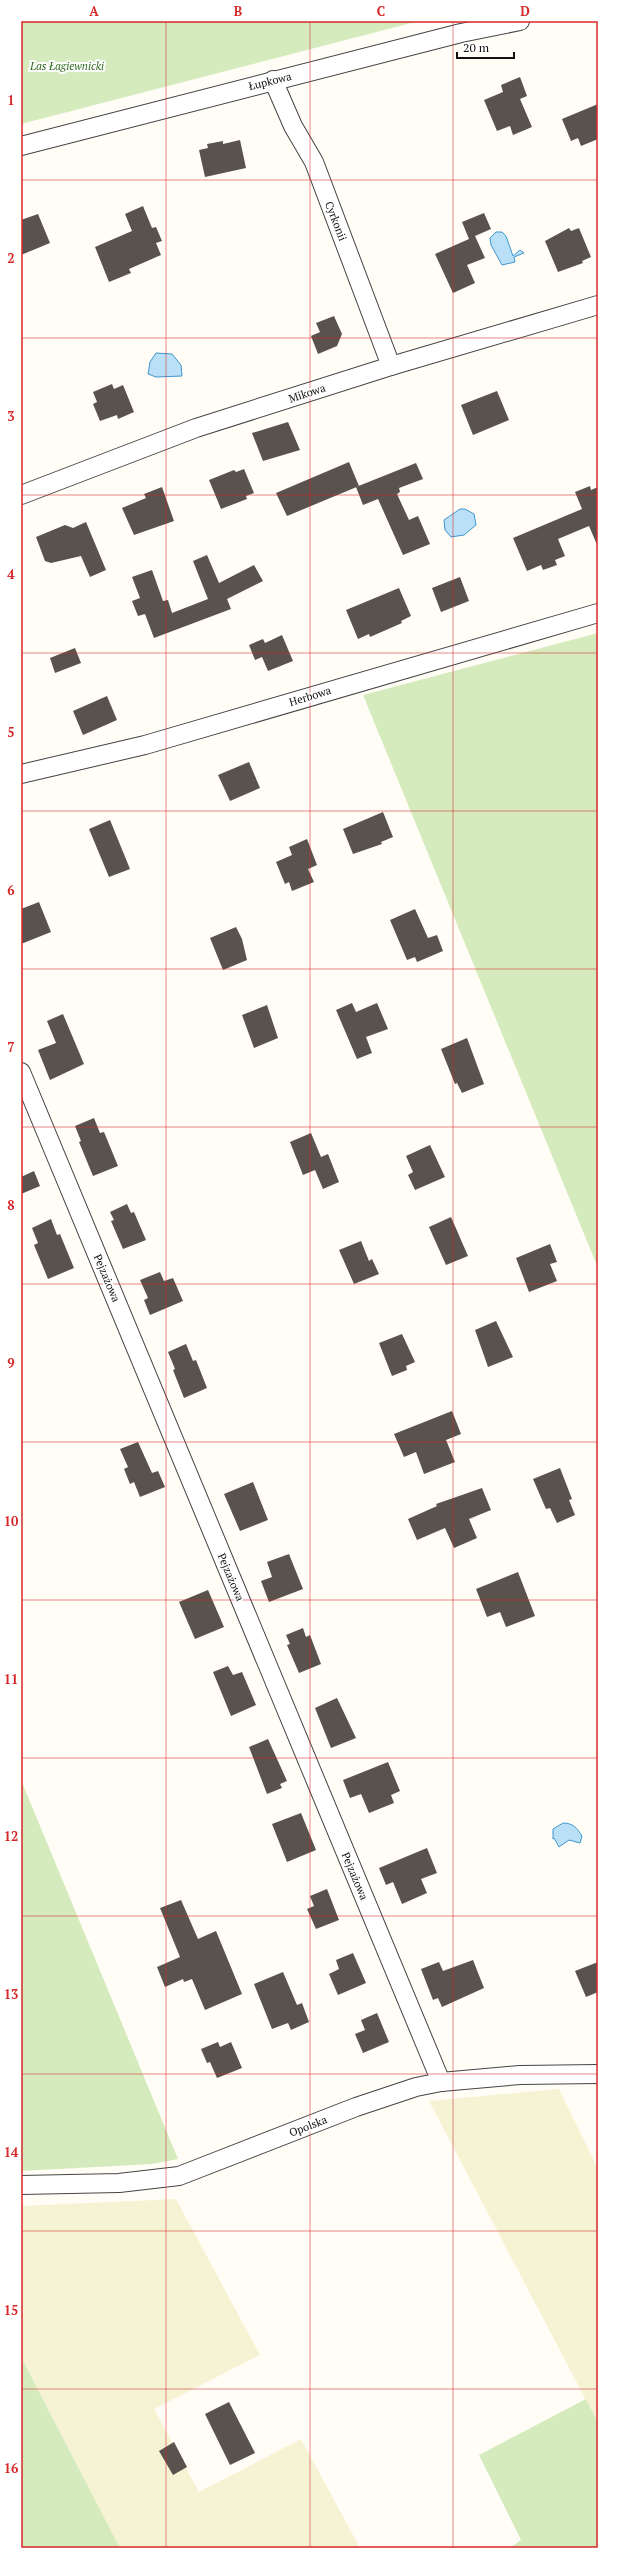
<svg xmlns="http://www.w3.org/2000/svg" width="619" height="2569" font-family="'PT Serif',serif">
  <rect width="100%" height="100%" fill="#fffdf5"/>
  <g fill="#f6f3d4">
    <polygon points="559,2089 598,2169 598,2423 429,2101"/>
    <polygon points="176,2199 260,2355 154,2409 199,2492 301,2439 360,2548 120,2548 21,2357 21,2206"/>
  </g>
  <g fill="#d5ebbd">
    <polygon points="21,21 419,21 21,124"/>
    <polygon points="598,633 598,1268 363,695"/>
    <polygon points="21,1780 178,2159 152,2164 21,2171"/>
    <polygon points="21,2357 120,2548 21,2548"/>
    <polygon points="586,2399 598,2423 598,2548 510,2548 521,2540 479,2455"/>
  </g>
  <g fill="#b9e0f7" stroke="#3f96cf">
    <polygon points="496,232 502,232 506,236 513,256 520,250 524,253 514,257 515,262 502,265 491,245 490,238"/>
    <polygon points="156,353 172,354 181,365 182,376 156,377 148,374 150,362"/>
    <polygon points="460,509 465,509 474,514 476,525 464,535 451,537 445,530 444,520"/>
    <path d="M 563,1823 C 573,1823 577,1828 582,1836 L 580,1843 L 569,1840 L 559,1847 L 554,1838 L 553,1839 L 553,1829 Z"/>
  </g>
  <g fill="#5a524d">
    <polygon points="520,77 527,96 520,99 532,127 513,135 510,126 497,131 484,100 503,92 501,85"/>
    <polygon points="598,104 598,139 581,146 578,138 571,141 562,119"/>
    <polygon points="240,140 246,168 205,177 199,150 208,148 207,144 223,141 223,144"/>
    <polygon points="143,206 152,228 156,227 162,241 156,243 161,255 129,269 131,273 109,282 95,247 132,231 125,214"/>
    <polygon points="484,213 491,229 475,236 485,258 467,265 475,283 453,293 435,254 469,239 462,222"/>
    <polygon points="38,214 50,243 21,255 21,220"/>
    <polygon points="569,228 571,231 579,228 591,257 582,261 583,263 558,272 545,241"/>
    <polygon points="334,316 342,334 337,346 318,354 311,336 320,332 316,323"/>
    <polygon points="112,384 114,389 123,385 134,412 118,419 117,415 100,421 93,404 97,402 93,392"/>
    <polygon points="497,391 509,420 473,435 461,405"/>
    <polygon points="288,422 300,450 263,461 252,433"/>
    <polygon points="349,462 359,486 287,516 276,493"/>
    <polygon points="416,463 423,479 399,488 400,492 397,494 409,520 418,516 430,544 403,555 378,499 363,505 356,487"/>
    <polygon points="244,469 254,493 246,496 247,499 221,509 209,480 234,470 236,472"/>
    <polygon points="590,486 591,490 598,487 598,547 589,526 558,539 565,556 555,560 557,565 543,570 541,565 527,571 513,538 582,509 575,492"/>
    <polygon points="162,487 174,521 134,535 122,508 146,498 144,494"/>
    <polygon points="86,522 106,570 90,577 81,556 51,563 45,561 36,537 65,525 73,528"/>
    <polygon points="207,555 219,583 254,565 263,581 227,599 231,609 154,638 145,614 138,616 132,601 140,598 132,577 152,570 163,601 168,600 172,613 208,599 193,561"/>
    <polygon points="460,577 469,601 441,612 432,588"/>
    <polygon points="399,588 411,616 401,621 402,623 370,637 369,634 358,639 346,610"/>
    <polygon points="282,635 293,661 268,671 262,657 255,660 249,645 263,639 265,643"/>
    <polygon points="75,648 81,663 55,673 50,658"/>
    <polygon points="107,696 117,720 83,735 73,711"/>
    <polygon points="249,762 260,788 230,801 218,775"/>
    <polygon points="383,812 393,837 381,842 382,844 353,854 343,829"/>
    <polygon points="110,820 130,869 109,877 89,829"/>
    <polygon points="307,839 317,865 308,869 314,882 292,891 289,882 285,884 276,862 292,855 289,847"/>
    <polygon points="39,902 51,932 21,944 21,909"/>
    <polygon points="415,909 428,938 437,935 443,951 417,962 415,957 407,960 390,920"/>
    <polygon points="236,927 242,939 247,960 223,970 210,938"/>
    <polygon points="352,1003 356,1012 377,1003 388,1029 366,1037 372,1053 357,1059 336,1010"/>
    <polygon points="267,1005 278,1038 254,1048 242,1015"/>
    <polygon points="63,1014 84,1064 50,1080 38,1050 56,1043 47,1021"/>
    <polygon points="467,1038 484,1084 462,1093 457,1083 455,1084 441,1049"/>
    <polygon points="94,1118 100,1133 104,1132 118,1166 93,1176 79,1142 81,1141 75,1126"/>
    <polygon points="311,1133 321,1157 328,1154 339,1182 323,1189 315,1170 303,1175 290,1142"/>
    <polygon points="430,1145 445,1177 415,1190 408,1175 413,1172 406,1156"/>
    <polygon points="34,1171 40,1186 21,1194 21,1177"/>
    <polygon points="127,1204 131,1213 134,1212 146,1240 123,1249 111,1221 114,1220 110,1212"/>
    <polygon points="451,1217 468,1256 446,1265 429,1227"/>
    <polygon points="51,1219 57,1235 60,1234 74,1268 48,1279 34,1245 38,1243 32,1228"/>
    <polygon points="361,1241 369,1261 372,1259 379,1274 354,1284 339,1250"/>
    <polygon points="550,1244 557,1262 550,1264 557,1281 529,1292 516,1258"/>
    <polygon points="160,1272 164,1281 173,1278 183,1301 150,1315 144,1300 148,1298 140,1280"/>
    <polygon points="496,1321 513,1357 488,1367 475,1330"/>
    <polygon points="402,1334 415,1362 406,1366 407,1370 392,1376 379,1343"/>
    <polygon points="186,1344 193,1361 196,1360 207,1388 184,1398 173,1370 175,1369 168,1352"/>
    <polygon points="452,1411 461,1434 446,1440 455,1462 424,1474 416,1452 404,1457 394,1434"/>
    <polygon points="138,1442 152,1473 158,1471 165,1487 140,1497 134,1482 130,1484 124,1469 128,1467 120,1449"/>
    <polygon points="560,1468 572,1499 569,1500 575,1515 557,1523 550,1508 546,1509 533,1479"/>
    <polygon points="253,1482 268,1520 240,1531 224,1494"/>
    <polygon points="482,1488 491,1510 469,1519 477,1538 454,1548 445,1528 417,1540 408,1519 437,1506 436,1504"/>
    <polygon points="289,1554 303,1589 269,1602 261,1581 272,1577 267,1562"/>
    <polygon points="518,1572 535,1616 506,1627 500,1612 487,1617 476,1589"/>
    <polygon points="208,1590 224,1627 195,1639 179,1602"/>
    <polygon points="303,1628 306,1637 310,1635 321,1664 299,1673 287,1645 290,1644 286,1635"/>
    <polygon points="228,1666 233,1675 242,1672 256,1705 231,1716 213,1672"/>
    <polygon points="337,1698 356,1738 331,1748 315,1708"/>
    <polygon points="268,1739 287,1781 280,1784 282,1788 267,1794 249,1747"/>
    <polygon points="388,1762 400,1791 391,1795 394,1803 369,1813 361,1794 350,1798 343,1780"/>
    <polygon points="301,1813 316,1850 287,1862 272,1824"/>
    <polygon points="427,1848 437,1873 421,1879 427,1893 402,1904 393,1882 386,1885 379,1868"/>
    <polygon points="327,1889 339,1920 316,1929 307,1909 314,1906 310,1896"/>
    <polygon points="181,1900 198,1939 216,1931 242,1994 205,2010 192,1979 184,1982 183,1979 165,1987 157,1967 180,1957 160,1908"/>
    <polygon points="353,1953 366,1983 338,1995 329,1974 339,1969 336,1960"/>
    <polygon points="473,1960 484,1988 442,2007 438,1998 433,2000 421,1969 439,1962 443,1971"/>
    <polygon points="598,1962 598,1992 586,1997 575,1971"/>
    <polygon points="283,1972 297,2005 302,2003 309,2022 291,2030 288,2023 272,2029 254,1984"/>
    <polygon points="377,2013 389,2042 363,2053 355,2034 365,2030 361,2020"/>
    <polygon points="218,2042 220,2047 231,2042 242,2068 217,2078 210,2062 207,2063 201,2049"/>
    <polygon points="229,2402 255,2453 230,2465 205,2414"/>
    <polygon points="174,2442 187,2467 173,2475 159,2451"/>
  </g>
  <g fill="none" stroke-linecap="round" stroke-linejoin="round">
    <g stroke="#444" stroke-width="20">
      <g id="minor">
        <polyline points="273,80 293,126 314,162 391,366"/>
        <polyline points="21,146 461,33 520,21"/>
        <polyline points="21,495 196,428 391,366 598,305"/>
        <polyline points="21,774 145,745 598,613"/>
        <polyline points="21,1072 441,2082"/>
        <polyline points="21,2185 119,2183 179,2176 356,2107 416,2087 441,2082 520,2075 598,2074"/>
      </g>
    </g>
    <use href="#minor" stroke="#fff" stroke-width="18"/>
  </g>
  <path fill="none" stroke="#d62828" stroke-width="1" stroke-opacity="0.55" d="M 166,21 L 166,2548M 310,21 L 310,2548M 453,21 L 453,2548M 21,180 L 598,180M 21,338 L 598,338M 21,495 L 598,495M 21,653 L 598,653M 21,811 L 598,811M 21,969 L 598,969M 21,1127 L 598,1127M 21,1284 L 598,1284M 21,1442 L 598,1442M 21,1600 L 598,1600M 21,1758 L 598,1758M 21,1916 L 598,1916M 21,2074 L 598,2074M 21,2231 L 598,2231M 21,2389 L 598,2389"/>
  <g text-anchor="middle" stroke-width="4" stroke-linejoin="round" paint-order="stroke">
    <g font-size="11" font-style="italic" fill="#2f6b1f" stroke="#fff">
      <text x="67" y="70">Las Łagiewnicki</text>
    </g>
    <g font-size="11" fill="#111" stroke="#fff">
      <text transform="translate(270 81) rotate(-14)" y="4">Łupkowa</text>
      <text transform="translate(336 221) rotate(69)" y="4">Cyrkonii</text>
      <text transform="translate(307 393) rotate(-18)" y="4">Mikowa</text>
      <text transform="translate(310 696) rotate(-17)" y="4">Herbowa</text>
      <text transform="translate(107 1278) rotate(67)" y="4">Pejzażowa</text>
      <text transform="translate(231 1577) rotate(67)" y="4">Pejzażowa</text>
      <text transform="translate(355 1876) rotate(67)" y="4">Pejzażowa</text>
      <text transform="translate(308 2126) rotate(-21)" y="4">Opolska</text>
    </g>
  </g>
  <rect width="619" height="2569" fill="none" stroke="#ffffff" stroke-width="44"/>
  <path d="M457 52v6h57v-6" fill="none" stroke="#111111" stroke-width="2"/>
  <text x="463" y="52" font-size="12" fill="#111111" stroke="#ffffff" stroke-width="3" paint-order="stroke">20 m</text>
  <rect x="22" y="22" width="575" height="2525" fill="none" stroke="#d62828" stroke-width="1.5"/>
  <g font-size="13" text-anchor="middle" font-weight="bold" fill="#d62828">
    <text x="94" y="16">A</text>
    <text x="238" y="16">B</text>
    <text x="381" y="16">C</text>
    <text x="525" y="16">D</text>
    <text x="11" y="105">1</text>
    <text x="11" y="263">2</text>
    <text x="11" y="421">3</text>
    <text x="11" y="579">4</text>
    <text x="11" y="737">5</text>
    <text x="11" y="895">6</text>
    <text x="11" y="1052">7</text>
    <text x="11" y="1210">8</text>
    <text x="11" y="1368">9</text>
    <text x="11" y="1526">10</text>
    <text x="11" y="1684">11</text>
    <text x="11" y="1841">12</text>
    <text x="11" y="1999">13</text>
    <text x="11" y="2157">14</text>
    <text x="11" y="2315">15</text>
    <text x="11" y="2473">16</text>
  </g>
</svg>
